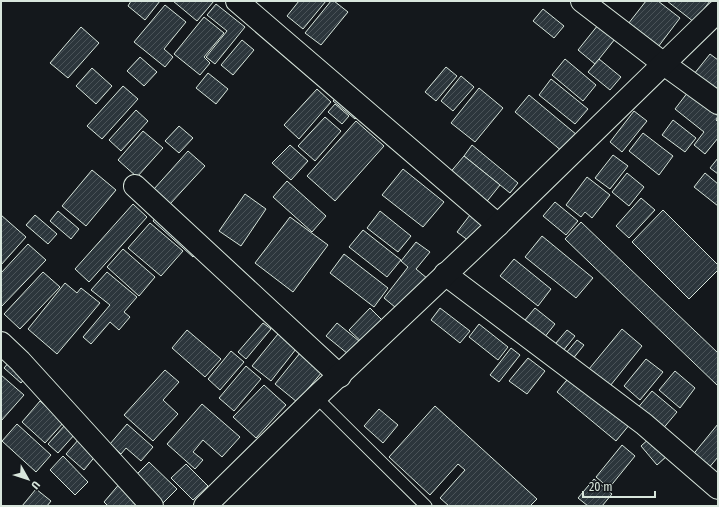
<svg xmlns="http://www.w3.org/2000/svg" width="719" height="507" font-family="'Fira Sans Condensed',sans-serif">
  <defs>
    <pattern id="building-hatch" width="6" height="6" patternUnits="userSpaceOnUse"><rect width="6" height="6" fill="#2c363c"/><path d="M-1 1l2-2M0 6l6-6M5 7l2-2" fill="none" stroke="#4a5358"/></pattern>
  </defs>
  <rect width="100%" height="100%" fill="#14181c"/>
  <g fill="url(#building-hatch)" stroke="#d8e6dc">
    <polygon points="131,1 160,1 145,20 128,6"/>
    <polygon points="173,1 214,1 197,21"/>
    <polygon points="299,1 326,1 303,29 287,16"/>
    <polygon points="331,1 334,1 348,12 321,45 305,33"/>
    <polygon points="646,1 658,1 680,18 658,47 628,24"/>
    <polygon points="667,1 710,1 694,22"/>
    <polygon points="216,4 245,27 215,64 206,57 227,31 207,15"/>
    <polygon points="165,5 186,22 164,49 173,57 165,67 134,42"/>
    <polygon points="543,9 564,26 554,38 533,21"/>
    <polygon points="204,17 224,33 204,57 210,63 200,75 174,54"/>
    <polygon points="598,25 615,39 595,64 578,50"/>
    <polygon points="81,27 99,43 68,78 50,63"/>
    <polygon points="242,40 254,50 233,75 221,65"/>
    <polygon points="710,54 718,60 718,93 694,74"/>
    <polygon points="140,57 157,72 144,86 127,71"/>
    <polygon points="565,59 596,85 583,101 552,75"/>
    <polygon points="599,59 621,77 610,90 588,72"/>
    <polygon points="446,67 457,76 436,101 425,92"/>
    <polygon points="92,68 112,86 96,104 76,86"/>
    <polygon points="208,73 228,89 216,104 196,88"/>
    <polygon points="461,76 474,87 453,111 441,101"/>
    <polygon points="551,79 588,109 575,124 539,95"/>
    <polygon points="123,86 138,99 102,139 87,126"/>
    <polygon points="479,88 503,108 475,142 451,123"/>
    <polygon points="317,89 331,102 299,139 284,125"/>
    <polygon points="341,92 363,110 355,119 333,101"/>
    <polygon points="688,92 718,116 716,120 718,122 718,138 705,154 694,145 704,132 675,109"/>
    <polygon points="529,95 577,135 563,152 515,112"/>
    <polygon points="335,104 349,116 342,124 328,112"/>
    <polygon points="136,110 148,121 121,151 109,140"/>
    <polygon points="634,111 647,121 622,152 610,142"/>
    <polygon points="325,117 341,131 315,161 298,146"/>
    <polygon points="673,120 696,138 685,152 662,135"/>
    <polygon points="356,121 384,146 335,201 307,176"/>
    <polygon points="179,126 193,138 179,153 165,141"/>
    <polygon points="143,131 163,148 137,177 118,160"/>
    <polygon points="643,133 673,156 659,175 629,151"/>
    <polygon points="290,145 308,161 291,180 272,163"/>
    <polygon points="472,145 518,183 510,193 464,156"/>
    <polygon points="188,151 205,166 170,204 154,189"/>
    <polygon points="613,155 628,166 610,189 595,178"/>
    <polygon points="464,156 500,185 484,205 448,175"/>
    <polygon points="718,158 718,174 710,168"/>
    <polygon points="403,169 444,202 423,227 382,195"/>
    <polygon points="92,170 116,190 86,226 62,206"/>
    <polygon points="627,173 644,187 629,206 612,192"/>
    <polygon points="705,173 718,184 718,206 694,187"/>
    <polygon points="587,177 610,195 592,218 585,212 581,217 566,205"/>
    <polygon points="287,181 326,216 312,232 273,197"/>
    <polygon points="245,194 266,209 241,246 219,231"/>
    <polygon points="641,198 655,210 629,238 616,226"/>
    <polygon points="555,202 578,221 566,235 543,216"/>
    <polygon points="133,204 147,217 89,282 75,269"/>
    <polygon points="663,210 718,265 718,270 689,299 632,242"/>
    <polygon points="58,211 79,229 71,239 50,221"/>
    <polygon points="380,211 411,236 398,252 367,228"/>
    <polygon points="158,214 199,250 193,257 153,221"/>
    <polygon points="1,215 26,237 1,265"/>
    <polygon points="35,215 57,234 48,244 26,225"/>
    <polygon points="470,215 482,225 469,241 457,232"/>
    <polygon points="290,217 328,245 293,292 255,263"/>
    <polygon points="581,222 718,353 718,386 565,239"/>
    <polygon points="150,223 183,251 161,276 128,248"/>
    <polygon points="363,230 401,260 387,277 349,247"/>
    <polygon points="542,236 593,278 576,298 525,257"/>
    <polygon points="416,242 430,252 416,269 428,279 401,312 384,298 408,267 401,261"/>
    <polygon points="28,244 46,260 1,307 1,273"/>
    <polygon points="123,249 155,277 139,296 107,267"/>
    <polygon points="344,254 388,288 374,307 330,273"/>
    <polygon points="514,259 551,289 538,306 500,276"/>
    <polygon points="43,272 60,287 20,329 4,314"/>
    <polygon points="107,272 137,297 124,312 130,317 119,330 110,322 91,344 83,337 110,305 91,290"/>
    <polygon points="65,283 77,293 81,288 100,303 57,354 28,329"/>
    <polygon points="370,308 387,325 366,346 349,330"/>
    <polygon points="440,308 470,331 460,343 431,320"/>
    <polygon points="535,308 555,324 540,343 520,326"/>
    <polygon points="263,323 271,329 246,359 238,352"/>
    <polygon points="337,323 359,341 348,354 326,336"/>
    <polygon points="479,324 508,347 498,360 469,337"/>
    <polygon points="622,329 642,346 610,386 589,369"/>
    <polygon points="187,330 221,359 205,377 172,348"/>
    <polygon points="567,330 575,336 558,357 550,350"/>
    <polygon points="278,334 296,349 271,381 252,366"/>
    <polygon points="577,340 584,345 568,365 561,359"/>
    <polygon points="511,348 520,355 499,382 490,375"/>
    <polygon points="231,351 244,362 220,390 208,379"/>
    <polygon points="300,353 322,372 297,402 275,384"/>
    <polygon points="528,358 545,371 527,394 509,381"/>
    <polygon points="646,359 663,372 640,400 624,386"/>
    <polygon points="10,361 27,376 21,383 4,368"/>
    <polygon points="246,366 261,379 234,411 219,398"/>
    <polygon points="165,370 179,382 163,400 178,414 153,441 124,415"/>
    <polygon points="675,371 695,388 680,408 659,390"/>
    <polygon points="1,375 24,395 1,421"/>
    <polygon points="571,375 630,424 616,441 557,392"/>
    <polygon points="264,385 286,405 256,438 233,417"/>
    <polygon points="652,391 677,412 661,431 636,410"/>
    <polygon points="40,401 64,422 45,443 22,422"/>
    <polygon points="202,404 240,437 222,457 203,440 193,452 203,460 195,469 167,444"/>
    <polygon points="435,406 537,499 530,506 449,506 440,498 465,470 458,464 430,495 389,457"/>
    <polygon points="379,409 398,425 383,443 364,426"/>
    <polygon points="17,424 51,455 36,472 2,441"/>
    <polygon points="127,424 153,447 141,461 126,448 121,454 110,444"/>
    <polygon points="718,424 718,457 707,470 691,457"/>
    <polygon points="65,425 75,434 58,453 48,444"/>
    <polygon points="651,437 667,456 657,465 641,446"/>
    <polygon points="79,439 97,454 84,470 66,454"/>
    <polygon points="622,445 635,456 609,488 596,477"/>
    <polygon points="63,456 88,482 75,495 50,470"/>
    <polygon points="149,462 177,489 163,503 135,476"/>
    <polygon points="186,464 208,486 193,500 171,478"/>
    <polygon points="594,479 612,494 602,506 588,506 578,498"/>
    <polygon points="121,482 148,506 108,506 104,502"/>
    <polygon points="36,489 51,501 47,506 22,506"/>
  </g>
  <g fill="none" stroke-linecap="round" stroke-linejoin="round">
    <g stroke="#d8e6dc" stroke-width="13">
      <polyline id="lane" points="316,397 426,506"/>
    </g>
    <g stroke="#d8e6dc" stroke-width="24">
      <g id="street">
        <polyline points="237,1 498,225"/>
        <polyline points="582,1 664,64 718,103"/>
        <polyline points="135,186 340,376"/>
        <polyline points="445,274 644,424 718,488"/>
        <polyline points="1,343 20,361 152,506"/>
        <polyline points="205,506 316,397 498,225 718,11"/>
      </g>
    </g>
    <use href="#lane" stroke="#14181c" stroke-width="11"/>
    <use href="#street" stroke="#14181c" stroke-width="22"/>
  </g>
  <rect width="719" height="507" fill="none" stroke="#d8e6dc" stroke-width="4"/>
  <g transform="translate(28 479) rotate(129)" stroke="#14181c" stroke-width="3" paint-order="stroke">
  <path d="M0-3L7 15L0 10L-7 15Z" fill="#d8e6dc"/>
  <text y="-6" font-size="11" font-weight="bold" text-anchor="middle" fill="#d8e6dc">U</text>
  </g>
  <path d="M583 491v6h72v-6" fill="none" stroke="#d8e6dc" stroke-width="2"/>
  <text x="589" y="491" font-size="12" fill="#d8e6dc" stroke="#14181c" stroke-width="3" paint-order="stroke">20 m</text>
</svg>
